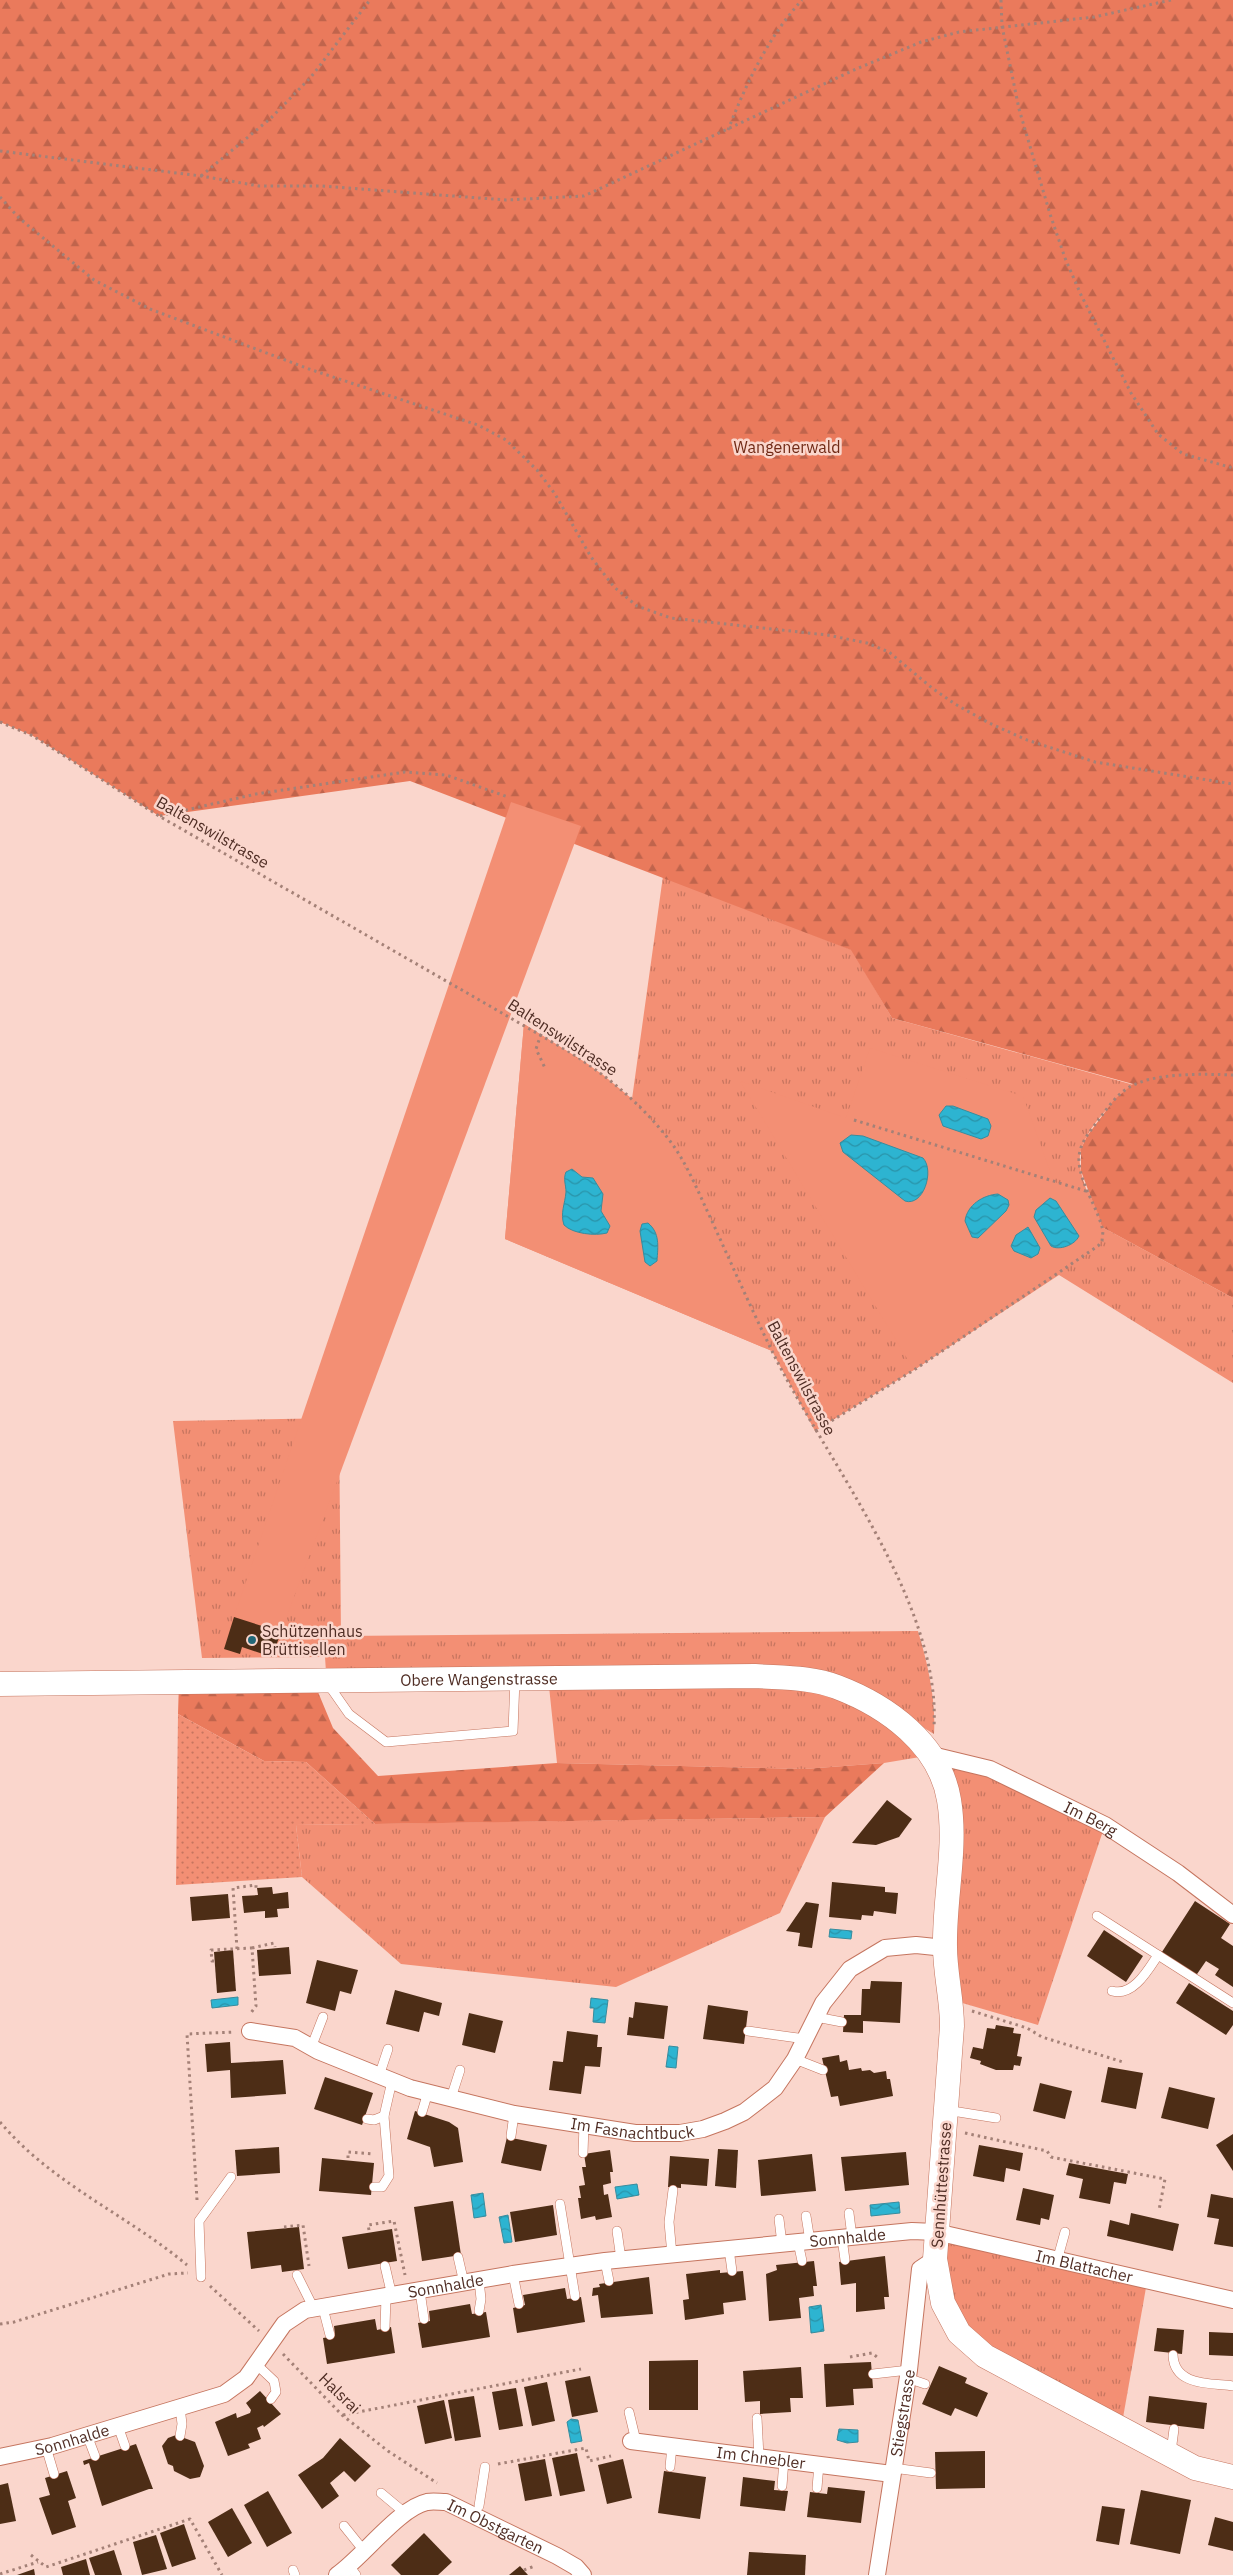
<svg xmlns="http://www.w3.org/2000/svg" width="1233" height="2575" font-family="'IBM Plex Sans',sans-serif">
  <defs>
    <pattern id="grass-tufts" width="24" height="20" patternUnits="userSpaceOnUse" patternTransform="scale(1.25)"><rect width="24" height="20" fill="#f38f74"/><path d="M3 7l-1-3M5 7V3M7 7l1-3M15 17l-1-3M17 17v-4M19 17l1-3" fill="none" stroke="#c7755f"/></pattern>
    <pattern id="forest-firs" width="22" height="20" patternUnits="userSpaceOnUse" patternTransform="scale(1.25)"><rect width="22" height="20" fill="#ea7a5c"/><path d="M5 1l3.5 6h-7zM16 11l3.5 6h-7z" fill="#c0644c"/></pattern>
    <pattern id="garden-dots" width="8" height="8" patternUnits="userSpaceOnUse" patternTransform="scale(1.25)"><rect width="8" height="8" fill="#f38f74"/><path d="M2 2h.1M6 6h.1" fill="none" stroke="#c7755f" stroke-width="1.8" stroke-linecap="round"/></pattern>
    <pattern id="water-waves" width="16" height="10" patternUnits="userSpaceOnUse" patternTransform="scale(1.25)"><rect width="16" height="10" fill="#2db4d1"/><path d="M0 5q4-4 8 0t8 0" fill="none" stroke="#2993a9"/></pattern>
  </defs>
  <rect width="100%" height="100%" fill="#fad6cc"/>
  <g fill="url(#grass-tufts)">
    <path d="M 663,876 L 852,950 L 892,1018 L 1134,1085 C 1113,1101 1076,1136 1080,1165 C 1082,1185 1095,1208 1102,1227 L 1233,1298 L 1233,1383 L 1059,1275 L 914,1370 L 815,1431 L 772,1351 L 505,1239 L 524,1024 L 588,1064 L 632,1099 Z"/>
    <path d="M 339,1418 L 341,1636 L 918,1631 C 928,1665 936,1699 934,1734 L 842,1679 L 326,1672 L 325,1657 L 202,1658 L 173,1421 Z"/>
    <polygon points="548,1677 800,1679 954,1758 1105,1825 1038,2025 952,2000 951,1839 932,1755 884,1763 804,1769 557,1763"/>
    <polygon points="825,1817 780,1913 616,1987 401,1964 302,1877 296,1825"/>
    <polygon points="936,2232 1147,2282 1121,2429 959,2333"/>
  </g>
  <g fill="url(#forest-firs)">
    <polygon points="0,0 1233,0 1233,1298 1102,1227 1081,1171 1081,1149 1087,1136 1114,1100 1133,1084 892,1018 851,950 410,781 159,816 33,736 0,722"/>
    <polygon points="313,1680 333,1728 378,1776 557,1763 804,1769 884,1763 825,1817 375,1824 306,1762 264,1761 178,1714 179,1682"/>
  </g>
  <g fill="#f38f74">
    <polygon points="511,802 581,826 281,1632 234,1617"/>
    <polygon points="524,1024 602,1074 632,1099 664,1134 695,1185 772,1351 505,1239"/>
    <path d="M 870,1048 L 1023,1096 L 1054,1182 L 1089,1192 C 1096,1211 1111,1232 1095,1249 L 914,1370 L 740,1081 L 846,1118 Z"/>
  </g>
  <polygon fill="url(#garden-dots)" points="178,1714 264,1761 306,1762 375,1824 296,1825 302,1877 176,1885"/>
  <g fill="url(#water-waves)" stroke="#388c9d">
    <polygon points="946,1106 953,1106 988,1119 991,1126 988,1136 981,1139 943,1126 939,1115"/>
    <path d="M 851,1135 L 863,1136 L 923,1158 C 935,1171 923,1207 905,1201 L 843,1152 L 840,1143 Z"/>
    <path d="M 572,1169 L 582,1177 L 593,1178 L 603,1194 L 601,1211 L 610,1226 L 607,1233 C 595,1236 573,1234 564,1225 C 560,1213 565,1204 566,1192 C 566,1185 563,1179 566,1172 Z"/>
    <path d="M 998,1194 L 1008,1200 L 1009,1205 L 1006,1211 L 978,1238 L 972,1237 L 965,1221 C 967,1205 983,1195 998,1194 Z"/>
    <path d="M 1050,1198 L 1056,1201 L 1079,1236 C 1075,1245 1059,1251 1051,1246 L 1034,1217 L 1036,1210 Z"/>
    <path d="M 648,1223 C 660,1233 658,1246 657,1261 L 650,1266 L 645,1262 L 640,1231 L 642,1224 Z"/>
    <polygon points="1028,1227 1040,1248 1038,1254 1031,1258 1014,1251 1011,1246 1016,1235"/>
    <polygon points="830,1929 852,1931 851,1939 829,1937"/>
    <polygon points="238,1997 238,2005 212,2008 211,2000"/>
    <polygon points="591,1998 608,2000 605,2023 593,2022 594,2008 590,2008"/>
    <polygon points="669,2046 678,2047 676,2068 666,2067"/>
    <polygon points="637,2184 639,2195 617,2199 615,2187"/>
    <polygon points="483,2193 486,2216 474,2218 471,2195"/>
    <polygon points="899,2202 900,2213 871,2216 870,2205"/>
    <polygon points="508,2215 512,2242 504,2243 499,2217"/>
    <polygon points="821,2305 824,2331 811,2333 809,2307"/>
    <polygon points="571,2419 578,2420 582,2441 571,2443 567,2422"/>
    <polygon points="839,2429 858,2430 858,2442 847,2443 837,2440"/>
  </g>
  <g fill="#4d2d16">
    <polygon points="234,1617 281,1632 272,1657 242,1647 240,1654 224,1649"/>
    <polygon points="887,1800 912,1819 899,1837 876,1845 852,1843"/>
    <polygon points="832,1882 885,1887 885,1892 898,1893 896,1914 874,1911 873,1916 862,1915 861,1920 829,1917"/>
    <polygon points="272,1887 273,1894 288,1892 289,1908 277,1909 278,1917 265,1918 265,1911 244,1913 242,1896 258,1895 257,1888"/>
    <polygon points="228,1894 230,1918 192,1921 190,1897"/>
    <polygon points="1195,1901 1230,1924 1221,1938 1233,1946 1233,1987 1215,1975 1219,1969 1206,1961 1195,1977 1160,1955"/>
    <polygon points="806,1902 819,1904 812,1948 798,1946 800,1933 786,1931"/>
    <polygon points="1104,1930 1143,1956 1126,1982 1087,1956"/>
    <polygon points="289,1947 291,1974 259,1976 257,1950"/>
    <polygon points="233,1950 236,1991 217,1993 214,1952"/>
    <polygon points="317,1960 358,1970 351,1994 340,1991 335,2011 306,2003"/>
    <polygon points="871,1981 902,1982 900,2023 863,2021 863,2033 843,2032 844,2015 861,2015 862,1989 870,1989"/>
    <polygon points="1189,1983 1233,2011 1233,2025 1226,2035 1176,2003"/>
    <polygon points="395,1990 442,2003 439,2016 424,2012 419,2032 386,2024"/>
    <polygon points="635,2002 668,2006 664,2039 627,2035 629,2017 633,2018"/>
    <polygon points="708,2005 748,2011 744,2044 703,2039"/>
    <polygon points="469,2013 503,2021 495,2053 462,2045"/>
    <polygon points="996,2025 1014,2028 1013,2033 1021,2034 1017,2056 1022,2057 1020,2066 1014,2065 1013,2070 996,2070 980,2064 981,2061 970,2058 973,2047 983,2049 987,2028 995,2029"/>
    <polygon points="567,2031 598,2035 597,2047 602,2047 600,2067 585,2066 581,2094 549,2090 553,2061 563,2062"/>
    <polygon points="230,2042 231,2063 283,2060 286,2094 231,2098 230,2070 207,2072 205,2044"/>
    <polygon points="839,2055 840,2062 847,2060 849,2070 861,2068 862,2071 870,2070 874,2073 886,2071 887,2079 890,2079 893,2096 840,2106 838,2096 831,2097 822,2058"/>
    <polygon points="1108,2067 1143,2073 1136,2109 1101,2102"/>
    <polygon points="325,2077 373,2093 362,2125 314,2109"/>
    <polygon points="1040,2083 1072,2091 1065,2119 1033,2111"/>
    <polygon points="1169,2087 1215,2098 1208,2129 1161,2118"/>
    <polygon points="415,2111 449,2122 458,2128 463,2162 434,2167 430,2147 407,2139"/>
    <polygon points="1233,2134 1233,2171 1216,2145"/>
    <polygon points="507,2137 547,2145 541,2171 501,2163"/>
    <polygon points="979,2145 1023,2153 1020,2171 1006,2168 1004,2182 973,2176"/>
    <polygon points="279,2147 280,2173 237,2176 235,2150"/>
    <polygon points="718,2149 738,2150 736,2188 715,2186"/>
    <polygon points="610,2150 613,2172 610,2172 611,2183 603,2185 604,2195 608,2194 612,2217 596,2220 595,2216 581,2219 578,2198 581,2198 579,2186 585,2185 582,2167 586,2167 584,2154"/>
    <polygon points="906,2152 909,2185 845,2191 841,2157"/>
    <polygon points="812,2154 816,2191 761,2196 758,2160"/>
    <polygon points="670,2156 709,2159 707,2186 681,2184 681,2188 668,2187"/>
    <polygon points="322,2158 374,2163 371,2195 319,2191"/>
    <polygon points="1069,2163 1128,2174 1126,2184 1114,2182 1110,2204 1079,2198 1083,2179 1066,2175"/>
    <polygon points="1023,2188 1054,2195 1049,2220 1041,2218 1040,2225 1016,2220"/>
    <polygon points="1211,2194 1233,2198 1233,2247 1214,2244 1219,2219 1207,2217"/>
    <polygon points="453,2201 461,2255 422,2261 414,2207"/>
    <polygon points="553,2205 557,2235 515,2242 510,2212"/>
    <polygon points="1131,2213 1179,2224 1173,2251 1107,2236 1110,2220 1129,2225"/>
    <polygon points="299,2227 304,2269 282,2272 281,2265 251,2269 247,2232"/>
    <polygon points="392,2229 397,2261 348,2269 342,2237"/>
    <polygon points="885,2256 889,2297 884,2297 885,2309 856,2312 856,2283 841,2285 839,2262"/>
    <polygon points="814,2261 817,2286 813,2286 814,2296 799,2298 801,2318 769,2321 766,2274 777,2270 776,2265"/>
    <polygon points="720,2270 720,2273 743,2271 746,2300 723,2303 724,2314 685,2320 683,2300 689,2299 686,2274"/>
    <polygon points="649,2277 653,2314 601,2318 598,2295 592,2296 593,2288 600,2287 599,2284"/>
    <polygon points="565,2288 567,2299 581,2297 585,2322 517,2333 513,2308 525,2305 523,2295"/>
    <polygon points="470,2304 472,2314 486,2312 490,2337 422,2348 418,2323 430,2321 429,2311"/>
    <polygon points="375,2319 377,2330 391,2327 395,2353 327,2364 323,2338 335,2336 334,2326"/>
    <polygon points="1157,2328 1184,2330 1182,2354 1154,2351"/>
    <polygon points="1209,2332 1233,2333 1233,2356 1209,2355"/>
    <polygon points="698,2360 698,2410 649,2410 649,2361"/>
    <polygon points="871,2362 873,2388 853,2389 854,2405 826,2407 824,2364"/>
    <polygon points="939,2366 967,2378 965,2383 988,2393 977,2417 955,2408 951,2416 922,2404"/>
    <polygon points="801,2367 803,2398 790,2398 791,2412 760,2414 760,2401 745,2402 743,2371"/>
    <polygon points="590,2376 598,2412 572,2417 565,2381"/>
    <polygon points="547,2382 555,2421 532,2426 524,2387"/>
    <polygon points="516,2388 523,2426 499,2430 492,2392"/>
    <polygon points="260,2391 281,2414 264,2427 263,2425 257,2428 261,2439 248,2444 250,2448 228,2456 215,2422 236,2413 237,2418 250,2413 251,2410 246,2403"/>
    <polygon points="474,2396 481,2437 455,2441 448,2400"/>
    <polygon points="1149,2396 1207,2403 1204,2429 1146,2422"/>
    <polygon points="444,2400 452,2438 425,2444 417,2406"/>
    <polygon points="176,2435 195,2442 204,2466 200,2477 190,2479 174,2471 173,2466 168,2464 162,2446 168,2438"/>
    <polygon points="340,2438 371,2466 355,2482 344,2471 330,2483 339,2496 322,2509 298,2475 323,2458"/>
    <polygon points="136,2444 153,2489 149,2489 102,2506 89,2463 84,2465 83,2461"/>
    <polygon points="985,2451 985,2488 936,2489 935,2452"/>
    <polygon points="577,2453 585,2491 560,2496 552,2458"/>
    <polygon points="545,2459 552,2496 525,2501 518,2464"/>
    <polygon points="623,2459 632,2498 607,2504 598,2465"/>
    <polygon points="67,2471 76,2498 68,2501 76,2527 52,2535 39,2498 50,2495 45,2478"/>
    <polygon points="664,2471 706,2477 700,2519 658,2513"/>
    <polygon points="743,2477 775,2481 774,2490 788,2491 785,2511 740,2506"/>
    <polygon points="8,2483 16,2521 0,2524 0,2485"/>
    <polygon points="828,2487 865,2491 861,2523 807,2517 810,2492 827,2494"/>
    <polygon points="1141,2490 1191,2500 1180,2554 1130,2544"/>
    <polygon points="268,2491 292,2533 267,2547 244,2505"/>
    <polygon points="1102,2506 1125,2509 1119,2545 1096,2541"/>
    <polygon points="232,2508 252,2543 228,2557 208,2522"/>
    <polygon points="1215,2517 1233,2522 1233,2551 1208,2545"/>
    <polygon points="184,2524 196,2559 172,2567 160,2533"/>
    <polygon points="424,2533 452,2562 438,2575 401,2575 391,2565"/>
    <polygon points="156,2535 167,2569 142,2575 133,2542"/>
    <polygon points="114,2550 122,2575 95,2575 89,2558"/>
    <polygon points="749,2552 806,2555 805,2575 747,2575"/>
    <polygon points="86,2559 90,2575 63,2575 61,2567"/>
    <polygon points="520,2566 528,2575 509,2575"/>
    <polygon points="34,2569 35,2575 17,2575"/>
  </g>
  <g fill="none" stroke-linecap="round" stroke-linejoin="round">
    <g stroke="#c5755f" stroke-width="10">
      <g id="lane">
        <polyline points="328,1684 349,1714 386,1742 513,1731 515,1679"/>
        <polyline points="1097,1916 1233,2003"/>
        <path d="M 1112,1991 C 1133,1997 1148,1970 1158,1955"/>
        <polyline points="816,2017 842,2022"/>
        <polyline points="748,2031 805,2039"/>
        <polyline points="311,2048 323,2017"/>
        <polyline points="795,2059 823,2070"/>
        <polyline points="379,2076 388,2049"/>
        <polyline points="451,2098 460,2070"/>
        <polyline points="946,2110 996,2118"/>
        <polyline points="422,2112 428,2092"/>
        <polyline points="367,2119 374,2120 384,2116"/>
        <polyline points="511,2136 514,2114"/>
        <polyline points="583,2153 584,2125"/>
        <polyline points="374,2187 382,2187 389,2176 384,2116 392,2081"/>
        <polyline points="560,2204 575,2296"/>
        <polyline points="849,2213 852,2237"/>
        <polyline points="806,2216 810,2241"/>
        <polyline points="779,2219 782,2244"/>
        <polyline points="617,2231 621,2259"/>
        <polyline points="842,2238 845,2260"/>
        <polyline points="798,2242 802,2261"/>
        <polyline points="729,2249 732,2271"/>
        <polyline points="672,2255 669,2222 673,2190"/>
        <polyline points="458,2257 464,2283"/>
        <polyline points="605,2261 609,2281"/>
        <polyline points="1057,2261 1065,2232"/>
        <polyline points="385,2266 392,2296"/>
        <polyline points="513,2274 519,2304"/>
        <polyline points="297,2275 314,2309"/>
        <polyline points="201,2277 199,2221 231,2177"/>
        <polyline points="479,2280 481,2299 479,2311"/>
        <polyline points="420,2291 424,2319"/>
        <polyline points="323,2308 330,2335"/>
        <polyline points="385,2327 386,2297"/>
        <path d="M 1173,2355 C 1174,2386 1210,2383 1233,2386"/>
        <polyline points="256,2364 274,2381 276,2392 271,2399"/>
        <polyline points="873,2374 909,2370"/>
        <polyline points="907,2378 925,2384"/>
        <polyline points="180,2407 182,2424 180,2436"/>
        <polyline points="629,2412 636,2441"/>
        <polyline points="757,2418 759,2457"/>
        <polyline points="118,2426 125,2446"/>
        <polyline points="87,2435 95,2456"/>
        <polyline points="46,2447 54,2474"/>
        <polyline points="1171,2452 1174,2429"/>
        <polyline points="670,2467 672,2446"/>
        <polyline points="893,2468 931,2473"/>
        <polyline points="782,2486 784,2460"/>
        <polyline points="817,2488 819,2464"/>
        <polyline points="381,2493 405,2513"/>
        <polyline points="479,2506 485,2467"/>
        <polyline points="344,2526 365,2552"/>
        <polyline points="350,2567 356,2575"/>
        <polyline points="293,2570 295,2575"/>
      </g>
    </g>
    <g stroke="#c5755f" stroke-width="18">
      <g id="street">
        <path id="s1" d="M 932,1755 L 990,1769 L 1105,1825 L 1178,1873 L 1233,1915"/>
        <path id="s2" d="M 250,2031 L 295,2038 L 318,2051 L 410,2088 L 514,2114 L 635,2133 L 680,2133 L 703,2129 L 725,2121 L 744,2112 L 775,2088 L 795,2059 L 823,2003 L 850,1969 L 885,1948 L 916,1945 L 945,1948"/>
        <path id="s3" d="M 631,2441 L 892,2474"/>
        <path id="s4" d="M 0,2457 L 52,2446 L 224,2394 L 246,2378 L 284,2324 L 305,2310 L 513,2274 L 605,2261 L 912,2231 L 936,2232 L 1233,2300"/>
        <path id="s5" d="M 337,2575 C 363,2557 399,2508 427,2502 C 433,2501 440,2502 446,2502 L 557,2556 L 576,2567 L 583,2575"/>
        <path id="s6" d="M 877,2575 L 909,2370 L 920,2269 L 935,2259"/>
      </g>
    </g>
    <g stroke="#c5755f" stroke-width="25">
      <g id="secondary">
        <path id="s7" d="M 0,1684 L 755,1676 C 782,1678 811,1677 837,1687 C 887,1706 940,1744 949,1800 C 957,1848 944,1898 945,1947 C 945,1973 952,1999 952,2026 L 935,2259 L 943,2303 L 959,2333 L 985,2356 L 1195,2468 L 1233,2477"/>
      </g>
    </g>
    <g stroke="#a48177" stroke-width="3" stroke-dasharray="2.5 4" stroke-linecap="butt">
      <polyline points="1001,0 1002,26 1019,109 1050,214 1065,258 1081,295 1131,393 1158,434 1183,454 1233,468"/>
      <path d="M 728,130 C 746,84 768,37 802,0"/>
      <polyline points="0,151 201,176 259,186 321,186 506,200 584,196 856,69 921,42 959,32 1094,17 1171,0"/>
      <polyline points="201,176 271,118 311,77 370,0"/>
      <polyline points="0,197 19,218 94,280 150,309 309,369 478,425 506,440 537,470 555,494 591,557 614,587 637,606 671,618 827,635 867,643 889,652 932,688 955,704 989,723 1027,740 1095,762 1233,784"/>
      <path d="M 0,722 L 33,736 L 159,816 L 568,1051 C 608,1076 645,1107 673,1145 C 689,1168 699,1194 711,1219 C 731,1263 751,1308 772,1351 C 826,1461 941,1602 934,1727"/>
      <polyline points="160,816 256,794 405,772 446,775 508,797"/>
      <polyline points="541,1034 536,1049 545,1068"/>
      <polyline points="854,1120 1089,1192"/>
      <path d="M 815,1431 L 914,1370 L 1098,1246 L 1102,1241 L 1103,1231 C 1098,1208 1081,1186 1079,1162 C 1078,1145 1088,1134 1097,1122 C 1106,1110 1115,1096 1128,1088 C 1153,1072 1204,1074 1233,1075"/>
      <polyline points="252,1948 274,1943 275,1947"/>
      <polyline points="237,1949 233,1888 256,1885 256,1889"/>
      <polyline points="214,1961 212,1961 211,1950 252,1948 256,2006 250,2014"/>
      <polyline points="972,2011 1027,2028 1042,2037 1123,2062"/>
      <path d="M 0,2122 C 52,2184 126,2214 187,2265"/>
      <polyline points="965,2133 1047,2151 1051,2157 1165,2179 1159,2210"/>
      <polyline points="348,2158 348,2152 374,2154"/>
      <polyline points="197,2200 187,2034 235,2032"/>
      <polyline points="284,2227 303,2225 309,2266"/>
      <polyline points="369,2230 368,2225 394,2221 405,2275"/>
      <polyline points="210,2286 259,2331"/>
      <polyline points="0,2324 14,2322 169,2274 188,2273"/>
      <polyline points="283,2354 342,2415 388,2451 437,2483"/>
      <polyline points="850,2357 872,2353 877,2357 877,2360"/>
      <polyline points="343,2415 581,2369"/>
      <polyline points="498,2464 586,2448 589,2461 611,2456"/>
      <polyline points="31,2555 46,2567 190,2519 222,2575"/>
      <polyline points="524,2570 535,2566"/>
      <polyline points="0,2574 38,2562"/>
    </g>
    <use href="#lane" stroke="#fff" stroke-width="9"/>
    <use href="#street" stroke="#fff" stroke-width="16"/>
    <use href="#secondary" stroke="#fff" stroke-width="24"/>
  </g>
  <circle fill="#226878" stroke="#fad6cc" stroke-width="2" cx="252" cy="1640" r="5"/>
  <g text-anchor="middle" stroke-width="5" stroke-linejoin="round" paint-order="stroke">
    <g font-size="16" fill="#712a16" stroke="#fad6cc">
      <text x="787" y="453">Wangenerwald</text>
    </g>
    <g font-size="16" fill="#502e25" stroke="#fad6cc">
      <text transform="translate(213 832) rotate(30)" y="6">Baltenswilstrasse</text>
      <text transform="translate(563 1037) rotate(33)" y="6">Baltenswilstrasse</text>
      <text transform="translate(802 1378) rotate(62)" y="6">Baltenswilstrasse</text>
      <text dy="6" stroke="none"><textPath href="#s7" startOffset="479">Obere Wangenstrasse</textPath></text>
      <text dy="6" stroke="none"><textPath href="#s1" startOffset="172">Im Berg</textPath></text>
      <text dy="6" stroke="none"><textPath href="#s2" startOffset="398">Im Fasnachtbuck</textPath></text>
      <text transform="translate(941 2185) rotate(-86)" y="6">Sennhüttestrasse</text>
      <text dy="6" stroke="none"><textPath href="#s4" startOffset="899">Sonnhalde</textPath></text>
      <text dy="6" stroke="none"><textPath href="#s4" startOffset="1140">Im Blattacher</textPath></text>
      <text dy="6" stroke="none"><textPath href="#s4" startOffset="494">Sonnhalde</textPath></text>
      <text transform="translate(340 2393) rotate(44)" y="6">Halsrai</text>
      <text dy="6" stroke="none"><textPath href="#s6" startOffset="164">Stiegstrasse</textPath></text>
      <text dy="6" stroke="none"><textPath href="#s4" startOffset="74">Sonnhalde</textPath></text>
      <text dy="6" stroke="none"><textPath href="#s3" startOffset="131">Im Chnebler</textPath></text>
      <text dy="6" stroke="none"><textPath href="#s5" startOffset="191">Im Obstgarten</textPath></text>
    </g>
    <g font-size="16" fill="#502e25" stroke="#fad6cc" text-anchor="start">
      <text x="262" y="1637">Schützenhaus<tspan x="262" dy="18">Brüttisellen</tspan></text>
    </g>
  </g>
</svg>
